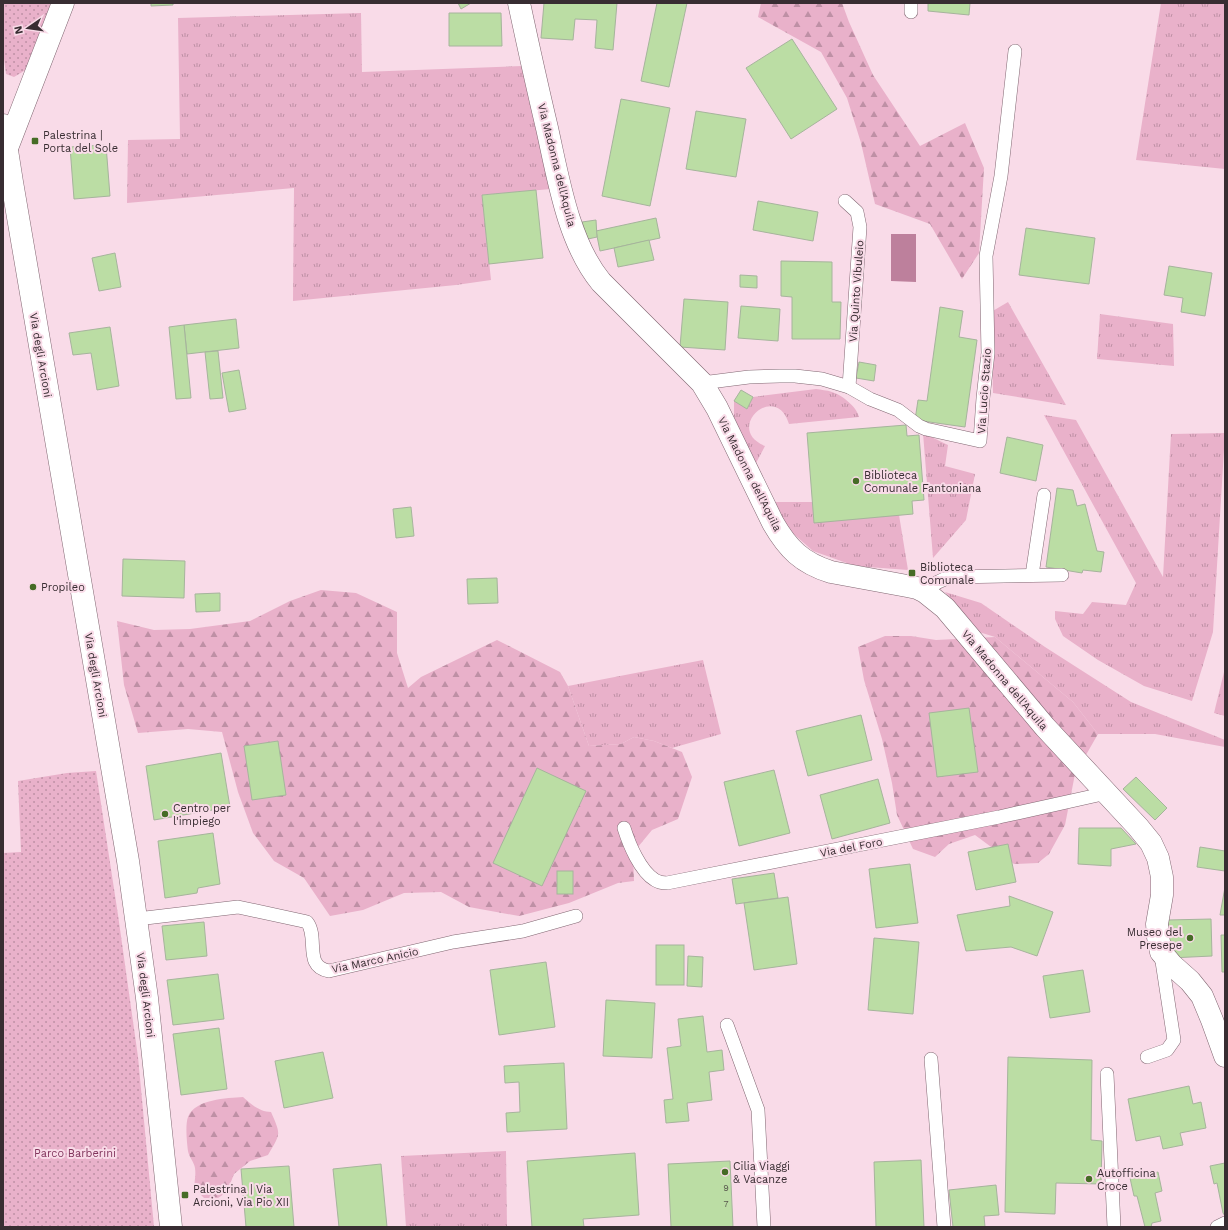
<svg xmlns="http://www.w3.org/2000/svg" width="1228" height="1230" font-family="'Work Sans',sans-serif">
  <defs>
    <pattern id="grass-tufts" width="24" height="20" patternUnits="userSpaceOnUse"><rect width="24" height="20" fill="#e9b1ca"/><path d="M3 7l-1-3M5 7V3M7 7l1-3M15 17l-1-3M17 17v-4M19 17l1-3" fill="none" stroke="#be90a5"/></pattern>
    <pattern id="forest-firs" width="22" height="20" patternUnits="userSpaceOnUse"><rect width="22" height="20" fill="#e9b1ca"/><path d="M5 1l3.5 6h-7zM16 11l3.5 6h-7z" fill="#be90a5"/></pattern>
    <pattern id="park-dots" width="8" height="8" patternUnits="userSpaceOnUse"><rect width="8" height="8" fill="#e9b1ca"/><path d="M2 2h.1M6 6h.1" fill="none" stroke="#be90a5" stroke-width="1.8" stroke-linecap="round"/></pattern>
  </defs>
  <rect width="100%" height="100%" fill="#f9dbe8"/>
  <g fill="url(#grass-tufts)">
    <polygon points="1161,3 1225,3 1225,169 1136,160"/>
    <polygon points="361,13 362,72 522,66 551,189 482,195 491,280 456,285 293,301 294,188 127,203 128,140 180,139 178,18"/>
    <polygon points="1008,302 1066,405 993,393 991,312"/>
    <polygon points="1100,314 1173,324 1174,366 1097,359"/>
    <path d="M 816,389 C 821,390 827,390 832,392 C 842,395 857,407 859,417 L 789,424 C 776,380 723,429 765,446 L 756,463 L 734,420 L 734,401 L 747,409 L 753,397 Z"/>
    <polygon points="1044,415 1076,420 1163,577 1171,434 1225,433 1213,632 1192,701 1144,686 1098,660 1063,636 1055,619 1055,611 1083,614 1092,602 1126,605 1136,583"/>
    <polygon points="923,433 948,445 945,466 975,474 966,520 933,558"/>
    <polygon points="775,502 813,502 899,515 908,570 855,566 813,551 788,529"/>
    <polygon points="945,592 981,603 1045,647 1131,702 1225,740 1225,747 1155,734 1098,734 1073,702 995,637 979,632"/>
    <polygon points="703,660 721,734 672,748 654,741 634,737 621,744 589,746 568,686"/>
    <polygon points="1225,668 1225,716 1214,713"/>
    <polygon points="506,1151 507,1227 406,1227 401,1156"/>
  </g>
  <g fill="url(#forest-firs)">
    <polygon points="761,3 842,3 849,22 873,75 920,146 965,123 984,168 979,253 962,279 930,224 875,204 861,143 847,98 821,52 758,17"/>
    <polygon points="321,590 356,593 397,612 397,653 408,688 421,677 497,640 560,672 568,686 589,746 621,744 634,737 654,741 682,752 692,777 678,819 652,830 633,853 634,881 618,883 569,903 519,916 469,907 441,892 404,893 363,910 330,916 304,878 274,861 253,833 238,792 222,732 188,729 138,733 124,685 117,621 154,630 190,629 250,621 290,601"/>
    <polygon points="885,636 911,636 936,640 995,637 1073,702 1098,734 1075,774 1065,825 1049,854 1038,863 1014,864 975,835 949,844 935,857 913,849 897,815 892,783 882,739 864,680 858,647"/>
    <path d="M 243,1097 C 251,1104 259,1112 271,1112 C 281,1135 281,1133 268,1155 L 250,1161 L 234,1174 L 227,1192 L 218,1198 L 204,1198 C 189,1183 197,1184 195,1168 C 194,1162 189,1157 188,1151 C 187,1143 185,1125 188,1117 C 195,1099 227,1098 243,1097 Z"/>
  </g>
  <g fill="url(#park-dots)">
    <polygon points="3,3 53,3 29,68 14,77 6,74 3,51"/>
    <polygon points="96,771 118,915 138,1057 154,1227 3,1227 3,853 21,852 18,781 67,773"/>
  </g>
  <polygon fill="#bd809c" points="891,234 916,234 916,282 891,281"/>
  <g fill="#bbdda4" stroke="#a6b49c">
    <polygon points="151,3 173,3 173,5 151,6"/>
    <polygon points="458,3 471,3 461,9"/>
    <polygon points="544,3 617,3 613,50 595,48 597,20 575,19 573,40 541,38"/>
    <polygon points="657,3 687,3 669,87 641,81"/>
    <polygon points="928,3 970,3 969,15 928,11"/>
    <polygon points="449,13 501,13 502,46 449,46"/>
    <polygon points="792,39 837,109 791,139 746,68"/>
    <polygon points="621,99 670,108 650,206 602,196"/>
    <polygon points="696,111 746,119 736,177 686,169"/>
    <polygon points="106,145 110,196 74,199 70,147"/>
    <polygon points="536,190 543,258 489,264 482,195"/>
    <polygon points="758,201 818,212 813,241 753,230"/>
    <polygon points="656,218 660,238 600,251 596,231"/>
    <polygon points="596,220 597,237 588,239 582,222"/>
    <polygon points="1026,228 1095,238 1089,284 1019,275"/>
    <polygon points="649,240 654,260 618,267 614,248"/>
    <polygon points="115,253 121,287 99,291 92,258"/>
    <polygon points="781,261 832,262 832,302 841,302 840,339 792,339 792,297 781,296"/>
    <polygon points="1169,266 1212,273 1205,316 1181,312 1183,298 1164,295"/>
    <polygon points="740,275 757,276 757,288 740,287"/>
    <polygon points="684,299 728,302 725,350 680,347"/>
    <polygon points="741,306 780,309 778,341 738,338"/>
    <polygon points="940,307 963,311 959,337 977,340 965,427 915,420 918,400 927,401"/>
    <polygon points="236,319 239,348 187,354 184,325"/>
    <polygon points="184,325 191,398 176,399 169,327"/>
    <polygon points="110,327 119,386 97,390 91,353 73,355 69,333"/>
    <polygon points="218,351 223,398 210,399 205,352"/>
    <polygon points="859,362 876,365 874,381 856,378"/>
    <polygon points="239,370 246,409 229,412 222,373"/>
    <polygon points="741,390 753,397 747,409 734,401"/>
    <polygon points="906,425 907,436 919,435 924,500 912,501 913,514 814,523 807,433"/>
    <polygon points="1007,437 1043,445 1036,481 1000,473"/>
    <polygon points="1057,488 1073,490 1077,506 1085,504 1097,551 1104,552 1101,572 1083,570 1082,573 1046,567"/>
    <polygon points="411,507 414,536 396,538 393,509"/>
    <polygon points="123,559 185,561 184,598 122,596"/>
    <polygon points="497,578 498,603 468,604 467,579"/>
    <polygon points="220,593 220,611 196,612 195,594"/>
    <polygon points="969,708 978,772 937,777 929,713"/>
    <polygon points="861,715 872,760 808,776 796,731"/>
    <polygon points="278,741 286,795 252,800 244,746"/>
    <polygon points="221,753 230,807 154,820 146,766"/>
    <polygon points="537,768 586,791 542,886 493,863"/>
    <polygon points="774,770 790,833 739,846 724,782"/>
    <polygon points="1136,777 1167,808 1155,820 1123,789"/>
    <polygon points="878,779 890,823 832,839 820,795"/>
    <polygon points="1079,828 1121,828 1136,844 1111,849 1111,866 1078,864"/>
    <polygon points="213,833 220,884 198,888 197,893 165,898 158,841"/>
    <polygon points="1008,844 1016,882 976,890 968,852"/>
    <polygon points="1200,847 1225,851 1225,871 1197,867"/>
    <polygon points="910,864 918,923 876,928 869,869"/>
    <rect x="557" y="871" width="16" height="23"/>
    <polygon points="774,873 778,898 736,904 732,879"/>
    <polygon points="1225,887 1225,915 1220,915"/>
    <polygon points="1009,896 1053,912 1037,956 1011,947 966,951 957,915 1010,906"/>
    <polygon points="788,897 797,964 754,970 744,903"/>
    <polygon points="1211,919 1212,956 1170,958 1168,920"/>
    <polygon points="204,922 207,956 166,960 162,926"/>
    <polygon points="1221,935 1225,935 1225,972 1222,972"/>
    <polygon points="874,938 919,942 913,1014 868,1010"/>
    <rect x="656" y="945" width="28" height="40"/>
    <polygon points="688,956 703,957 702,987 687,986"/>
    <polygon points="546,962 555,1027 499,1035 490,970"/>
    <polygon points="1083,970 1090,1012 1050,1018 1043,976"/>
    <polygon points="218,974 224,1019 173,1025 167,980"/>
    <polygon points="606,1000 655,1003 652,1058 603,1056"/>
    <polygon points="703,1016 707,1052 722,1050 724,1070 709,1072 712,1100 687,1103 689,1121 666,1123 664,1100 673,1099 667,1048 681,1046 678,1019"/>
    <polygon points="219,1028 227,1089 181,1095 173,1034"/>
    <polygon points="323,1052 333,1098 284,1108 275,1061"/>
    <polygon points="1008,1057 1092,1060 1091,1140 1102,1141 1101,1184 1056,1183 1055,1214 1005,1212"/>
    <polygon points="564,1063 567,1129 507,1132 506,1113 520,1112 519,1082 505,1083 504,1066"/>
    <polygon points="1189,1086 1193,1104 1201,1102 1206,1128 1180,1133 1183,1145 1163,1149 1160,1136 1136,1141 1128,1099"/>
    <polygon points="635,1153 639,1215 583,1219 584,1227 532,1227 527,1161"/>
    <polygon points="921,1160 924,1227 876,1227 874,1162"/>
    <polygon points="730,1161 733,1227 671,1227 668,1164"/>
    <polygon points="1225,1163 1225,1216 1223,1213 1217,1183 1214,1184 1210,1166"/>
    <polygon points="381,1164 387,1227 339,1227 333,1169"/>
    <polygon points="289,1166 294,1227 246,1227 241,1169"/>
    <polygon points="1158,1172 1162,1191 1155,1193 1161,1221 1152,1223 1151,1227 1145,1227 1137,1196 1134,1196 1130,1178"/>
    <polygon points="996,1185 999,1215 984,1216 985,1227 953,1227 949,1190"/>
  </g>
  <g fill="none" stroke-linecap="round" stroke-linejoin="round">
    <g stroke="#816772" stroke-width="14">
      <g id="service">
        <polyline points="911,3 911,12"/>
        <polyline points="845,201 857,212 860,227 849,387"/>
        <polyline points="702,383 749,377 780,376 795,376 822,379 849,387 870,399 898,410 919,426 926,429 980,441 983,398 988,353 986,256 1001,176 1015,51"/>
        <polyline points="1032,575 1044,495"/>
        <path d="M 925,592 C 933,584 941,579 952,577 L 1062,575"/>
        <path d="M 624,828 C 629,844 640,871 655,880 C 658,882 663,883 667,883 L 999,817 L 1107,793"/>
        <path d="M 137,919 L 238,907 L 303,921 L 307,922 C 319,937 303,967 329,971 L 453,942 L 523,931 L 576,916"/>
        <polyline points="727,1025 758,1110 764,1227"/>
        <polyline points="1147,1057 1167,1050 1174,1040 1161,955"/>
        <polyline points="931,1059 944,1227"/>
        <polyline points="1107,1074 1114,1227"/>
        <polyline points="1217,1227 1225,1223"/>
      </g>
    </g>
    <g stroke="#816772" stroke-width="23">
      <path id="minor" d="M 519,3 C 528,45 537,86 547,128 C 558,177 568,242 601,282 L 702,383 L 717,408 L 773,523 C 788,549 802,563 831,572 L 907,586 L 917,588 L 925,592 L 945,608 L 1045,727 L 1138,827 L 1151,843 L 1158,858 L 1162,877 L 1162,895 L 1157,924 L 1158,937 L 1161,952 L 1172,965 L 1190,981 L 1202,996 L 1212,1020 L 1225,1056"/>
    </g>
    <g stroke="#816772" stroke-width="23">
      <g id="tertiary">
        <polyline points="3,125 12,182 128,861 147,998 171,1227"/>
        <polyline points="7,148 63,3"/>
      </g>
    </g>
    <use href="#service" stroke="#fff" stroke-width="13"/>
    <use href="#minor" stroke="#fff" stroke-width="22"/>
    <use href="#tertiary" stroke="#fff" stroke-width="22"/>
  </g>
  <g fill="#466c26" stroke="#f9dbe8" stroke-width="1.5">
    <rect x="31" y="137" width="8" height="8" rx="2"/>
    <circle cx="856" cy="481" r="4"/>
    <rect x="908" y="569" width="8" height="8" rx="2"/>
    <circle cx="33" cy="587" r="4"/>
    <circle cx="165" cy="814" r="4"/>
    <circle cx="1190" cy="938" r="4"/>
    <circle cx="725" cy="1172" r="4"/>
    <circle cx="1089" cy="1179" r="4"/>
    <rect x="181" y="1191" width="8" height="8" rx="2"/>
  </g>
  <g text-anchor="middle" stroke-width="4" stroke-linejoin="round" paint-order="stroke">
    <g font-size="9" fill="#59594e">
      <text x="726" y="1191">9</text>
      <text x="726" y="1207">7</text>
    </g>
    <g font-size="11" fill="#382d32" stroke="#f9dbe8" text-anchor="start">
      <text x="43" y="139">Palestrina |<tspan x="43" dy="13">Porta del Sole</tspan></text>
      <text x="864" y="479">Biblioteca<tspan x="864" dy="13">Comunale Fantoniana</tspan></text>
      <text x="920" y="571">Biblioteca<tspan x="920" dy="13">Comunale</tspan></text>
      <text x="41" y="591">Propileo</text>
      <text x="173" y="812">Centro per<tspan x="173" dy="13">l'impiego</tspan></text>
      <text x="1182" y="936" text-anchor="end">Museo del<tspan x="1182" dy="13">Presepe</tspan></text>
      <text x="733" y="1170">Cilia Viaggi<tspan x="733" dy="13">&amp; Vacanze</tspan></text>
      <text x="1097" y="1177">Autofficina<tspan x="1097" dy="13">Croce</tspan></text>
      <text x="193" y="1193">Palestrina | Via<tspan x="193" dy="13">Arcioni, Via Pio XII</tspan></text>
    </g>
    <g font-size="11" fill="#382d32" stroke="#f9dbe8">
      <text transform="translate(557 165) rotate(76)" y="4">Via Madonna dell'Aquila</text>
      <text transform="translate(856 291) rotate(-86)" y="4">Via Quinto Vibuleio</text>
      <text transform="translate(41 355) rotate(80)" y="4">Via degli Arcioni</text>
      <text transform="translate(984 391) rotate(-86)" y="4">Via Lucio Stazio</text>
      <text transform="translate(750 474) rotate(63)" y="4">Via Madonna dell'Aquila</text>
      <text transform="translate(96 675) rotate(80)" y="4">Via degli Arcioni</text>
      <text transform="translate(1005 680) rotate(50)" y="4">Via Madonna dell'Aquila</text>
      <text transform="translate(851 847) rotate(-11)" y="4">Via del Foro</text>
      <text transform="translate(375 960) rotate(-12)" y="4">Via Marco Anicio</text>
      <text transform="translate(146 995) rotate(83)" y="4">Via degli Arcioni</text>
    </g>
    <g font-size="11" fill="#82355d" stroke="#f9dbe8">
      <text x="75" y="1157">Parco Barberini</text>
    </g>
  </g>
  <rect width="1228" height="1230" fill="none" stroke="#382d32" stroke-width="8"/>
  <g transform="translate(28 28) rotate(257)" stroke="#f9dbe8" stroke-width="3" paint-order="stroke">
  <path d="M0-3L7 15L0 10L-7 15Z" fill="#382d32"/>
  <text y="-6" font-size="11" font-weight="bold" text-anchor="middle" fill="#382d32">N</text>
  </g>
</svg>
